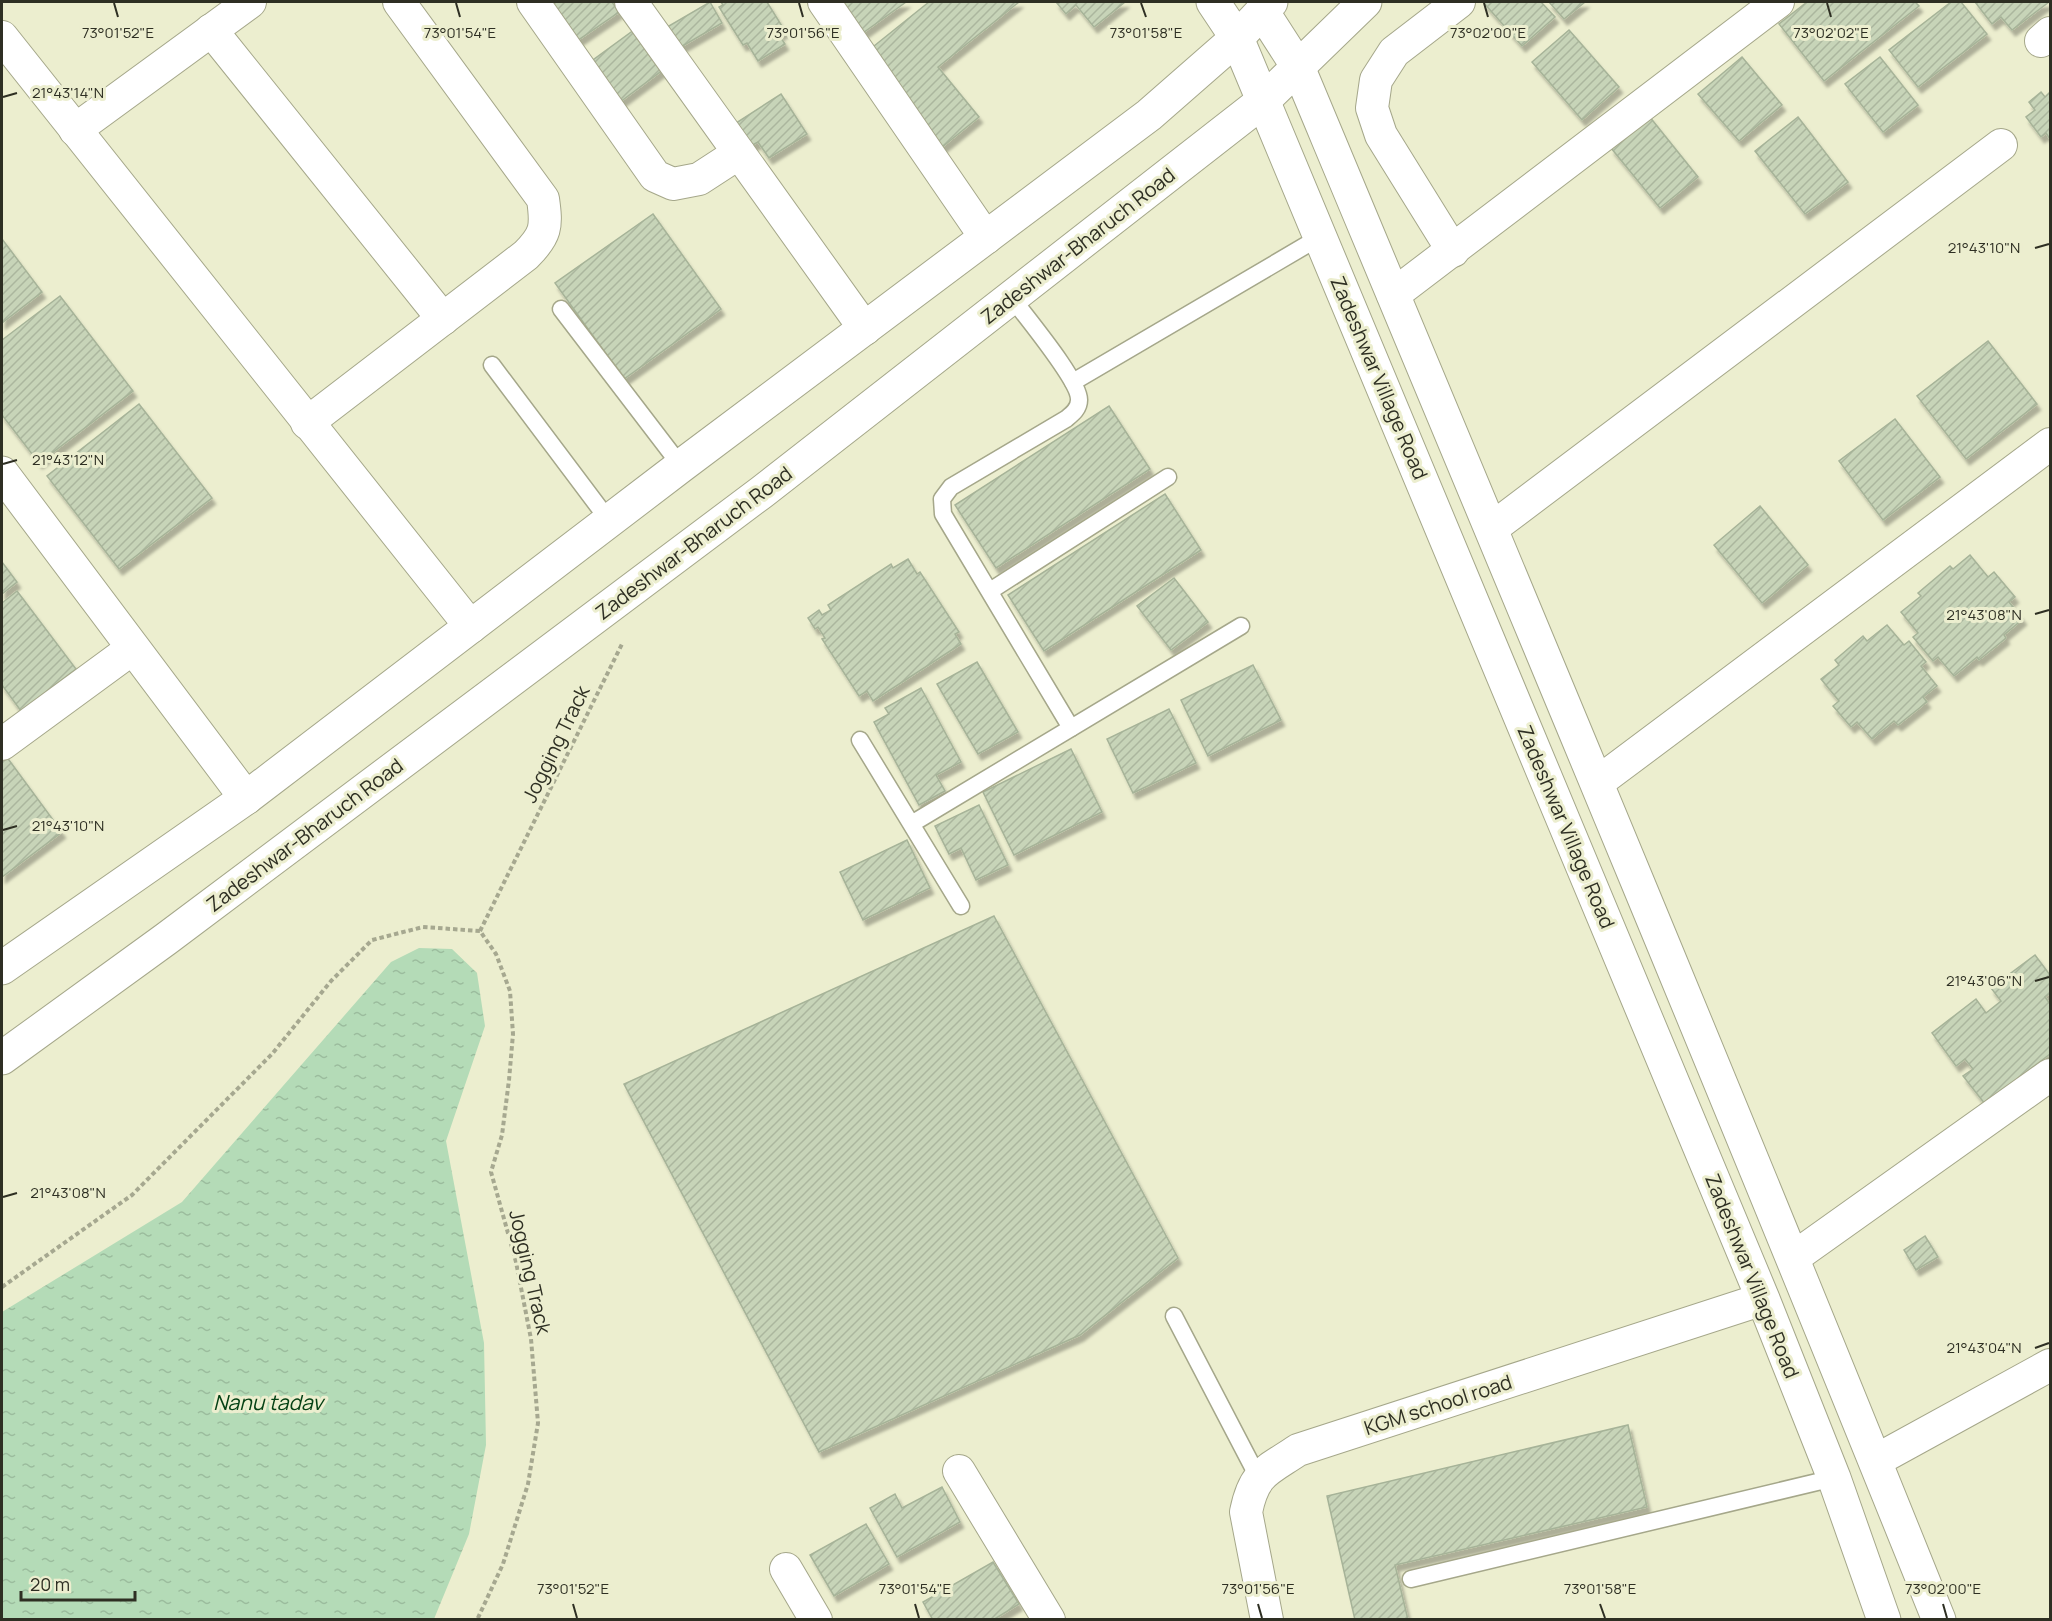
<svg xmlns="http://www.w3.org/2000/svg" width="2052" height="1621" font-family="Manrope,sans-serif">
  <defs>
    <pattern id="water-ripples" width="26" height="14" patternUnits="userSpaceOnUse" patternTransform="scale(1.5)"><rect width="26" height="14" fill="#b4dbb7"/><path d="M2 4q2-2 4 0t4 0M15 11q2-2 4 0t4 0" fill="none" stroke="#9bbc9d"/></pattern>
    <pattern id="building-hatch" width="6" height="6" patternUnits="userSpaceOnUse" patternTransform="scale(1.5)"><rect width="6" height="6" fill="#c7d4b8"/><path d="M-1 1l2-2M0 6l6-6M5 7l2-2" fill="none" stroke="#abb69e"/></pattern>
    <filter id="shadow"><feDropShadow dx="3.5" dy="6" stdDeviation="1.5" flood-color="#0004"/></filter>
  </defs>
  <rect width="100%" height="100%" fill="#eceecf"/>
  <polygon fill="url(#water-ripples)" points="419,948 452,949 477,973 485,1026 446,1141 484,1343 486,1445 469,1534 434,1619 2,1619 2,1312 182,1202 391,962"/>
  <g fill="url(#building-hatch)" stroke="#a6b398" stroke-width="1.5" filter="url(#shadow)">
    <polygon points="550,2 612,2 619,12 568,47"/>
    <polygon points="710,2 722,23 674,51 662,30"/>
    <polygon points="721,2 767,2 785,31 779,35 785,44 758,61 747,43 743,45 719,7 723,5"/>
    <polygon points="836,2 906,2 860,35"/>
    <polygon points="929,2 1019,2 938,67 979,117 941,148 864,54"/>
    <polygon points="1056,2 1125,2 1094,27 1076,5 1066,14"/>
    <polygon points="1483,2 1541,2 1555,17 1522,46"/>
    <polygon points="1549,2 1585,2 1564,19"/>
    <polygon points="1807,2 1915,2 1919,6 1824,81 1779,24"/>
    <polygon points="1951,2 1961,2 1987,34 1918,87 1889,50"/>
    <polygon points="1975,2 2049,2 2012,30 2001,17 1992,24"/>
    <polygon points="638,27 668,66 612,108 582,68"/>
    <polygon points="1569,30 1619,87 1582,120 1532,62"/>
    <polygon points="1742,57 1782,105 1739,141 1698,94"/>
    <polygon points="1880,57 1918,105 1883,132 1845,84"/>
    <polygon points="2041,92 2045,97 2050,92 2050,139 2046,133 2041,137 2026,117 2035,110 2029,102"/>
    <polygon points="781,94 807,134 769,158 758,142 747,148 733,125"/>
    <polygon points="1649,116 1698,177 1660,208 1611,148"/>
    <polygon points="1798,117 1848,182 1805,214 1755,151"/>
    <polygon points="653,214 721,309 624,379 555,283"/>
    <polygon points="2,239 42,292 2,323"/>
    <polygon points="60,296 133,391 39,463 2,415 2,340"/>
    <polygon points="1988,341 2037,404 1966,459 1917,396"/>
    <polygon points="139,404 212,498 119,569 47,476"/>
    <polygon points="1109,406 1150,469 996,568 955,505"/>
    <polygon points="1895,419 1940,477 1883,520 1839,461"/>
    <polygon points="1165,494 1201,550 1044,651 1008,595"/>
    <polygon points="1760,506 1808,565 1762,603 1714,545"/>
    <polygon points="1970,555 1988,577 1994,572 2015,597 2009,602 2023,619 2004,635 2006,638 1979,660 1977,657 1954,676 1938,657 1933,661 1913,637 1918,633 1901,612 1921,596 1918,593 1950,566 1953,569"/>
    <polygon points="908,559 917,574 920,572 959,632 955,634 961,644 873,701 867,691 859,696 822,639 825,638 818,627 815,629 808,618 819,610 822,615 831,610 828,605 891,564 893,568"/>
    <polygon points="2,562 17,582 2,594"/>
    <polygon points="1174,578 1208,622 1171,650 1137,606"/>
    <polygon points="17,591 76,669 21,711 2,685 2,603"/>
    <polygon points="1887,625 1904,645 1909,641 1926,662 1921,666 1937,686 1923,697 1927,702 1898,725 1894,721 1872,739 1857,722 1851,727 1833,706 1839,701 1821,679 1839,665 1835,660 1863,636 1867,641"/>
    <polygon points="977,662 1018,732 978,754 937,684"/>
    <polygon points="1253,665 1281,720 1208,756 1181,700"/>
    <polygon points="921,688 961,762 936,775 945,791 919,805 874,722 889,714 885,708"/>
    <polygon points="1169,709 1196,763 1133,793 1107,739"/>
    <polygon points="1071,749 1102,812 1014,855 983,792"/>
    <polygon points="6,756 62,832 2,877 2,759"/>
    <polygon points="979,805 1008,865 976,880 961,848 949,854 935,826"/>
    <polygon points="907,840 930,888 863,920 840,872"/>
    <polygon points="994,916 1178,1258 1080,1335 819,1452 624,1084"/>
    <polygon points="2035,955 2050,975 2050,993 2045,997 2050,1004 2050,1054 1985,1104 1963,1076 1973,1069 1965,1059 1956,1066 1932,1033 1976,999 1986,1013 2001,1001 1991,988"/>
    <polygon points="1925,1236 1938,1257 1916,1270 1904,1250"/>
    <polygon points="1628,1425 1647,1507 1395,1565 1408,1620 1355,1620 1327,1496"/>
    <polygon points="942,1487 960,1522 897,1557 870,1508 895,1494 902,1508"/>
    <polygon points="866,1524 889,1564 834,1596 810,1555"/>
    <polygon points="993,1562 1019,1604 993,1620 933,1620 923,1602"/>
  </g>
  <g fill="none" stroke-linecap="round" stroke-linejoin="round">
    <g stroke="#a5a78a" stroke-width="19">
      <g id="service">
        <path d="M 1012,298 C 1025,316 1080,381 1079,400 C 1079,409 1072,414 1066,419 L 951,487 L 942,499 L 943,514 L 1071,728"/>
        <polyline points="561,309 681,466"/>
        <polyline points="492,365 610,522"/>
        <polyline points="1073,382 1320,237"/>
        <polyline points="990,591 1168,477"/>
        <polyline points="860,740 961,906"/>
        <polyline points="913,823 1241,626"/>
        <polyline points="1174,1316 1258,1477"/>
        <polyline points="1411,1579 1834,1478"/>
      </g>
    </g>
    <g stroke="#a5a78a" stroke-width="34">
      <g id="minor">
        <polyline points="533,2 655,176 673,184 699,179 739,153"/>
        <polyline points="631,2 865,329"/>
        <polyline points="824,2 986,238"/>
        <polyline points="211,30 443,319"/>
        <polyline points="2,37 471,627"/>
        <polyline points="2041,41 2050,33"/>
        <polyline points="75,130 250,2"/>
        <polyline points="1453,251 1381,135 1372,108 1376,80 1394,52 1459,2"/>
        <polyline points="1393,295 1778,2"/>
        <path d="M 307,423 L 526,255 C 546,235 547,227 543,199 L 399,2"/>
        <polyline points="1491,529 2001,145"/>
        <polyline points="2,744 133,648"/>
        <polyline points="1597,783 2050,444"/>
        <polyline points="1793,1258 2050,1075"/>
        <polyline points="1875,1461 2050,1365"/>
        <polyline points="959,1471 1049,1620"/>
        <polyline points="786,1569 816,1620"/>
        <path d="M 1267,1620 L 1246,1512 C 1254,1472 1267,1471 1298,1450 L 1763,1299"/>
      </g>
    </g>
    <g stroke="#a5a78a" stroke-width="35">
      <g id="tertiary">
        <polyline points="1213,2 1237,38 1763,1299 1834,1478 1884,1620"/>
        <path d="M 1262,11 L 1298,67 C 1514,584 1730,1100 1939,1620"/>
        <polyline points="2,473 246,798"/>
      </g>
    </g>
    <g stroke="#a5a78a" stroke-width="35">
      <g id="primary">
        <polyline points="2,968 246,798 681,466 1149,115 1237,38 1271,2"/>
        <polyline points="2,1058 166,939 762,492 1263,101 1365,2"/>
      </g>
    </g>
    <g stroke="#a6a890" stroke-width="4" stroke-dasharray="4.5 3" stroke-linecap="butt">
      <polyline points="480,931 622,644"/>
      <polyline points="2,1287 132,1195 272,1054 331,981 372,940 423,927 480,931 496,954 510,991 513,1034 509,1080 502,1135 491,1172 516,1262 531,1339 538,1423 528,1484 503,1564 477,1620"/>
    </g>
    <use href="#service" stroke="#fff" stroke-width="16"/>
    <use href="#minor" stroke="#fff" stroke-width="32"/>
    <use href="#tertiary" stroke="#fff" stroke-width="33"/>
    <use href="#primary" stroke="#fff" stroke-width="33"/>
  </g>
  <path fill="none" stroke="#2e2f23" stroke-width="2" d="M 114,3 L 118,17M 456,3 L 460,17M 799,3 L 803,17M 1141,3 L 1146,17M 1484,3 L 1488,17M 1827,3 L 1831,17M 3,97 L 17,93M 2035,248 L 2049,244M 3,464 L 17,460M 2035,614 L 2049,610M 3,830 L 17,826M 2035,981 L 2049,977M 3,1197 L 17,1193M 2035,1348 L 2049,1343M 573,1604 L 577,1618M 915,1604 L 919,1618M 1258,1604 L 1262,1618M 1600,1604 L 1605,1618M 1943,1604 L 1947,1618"/>
  <g text-anchor="middle" stroke-width="6" stroke-linejoin="round" paint-order="stroke">
    <g font-size="20" fill="#2e2f23" stroke="#eceecf">
      <text transform="translate(1078 246) rotate(-38)" y="7">Zadeshwar-Bharuch Road</text>
      <text transform="translate(1379 378) rotate(67)" y="7">Zadeshwar Village Road</text>
      <text transform="translate(694 543) rotate(-37)" y="7">Zadeshwar-Bharuch Road</text>
      <text transform="translate(556 744) rotate(-64)" y="7">Jogging Track</text>
      <text transform="translate(1566 827) rotate(67)" y="7">Zadeshwar Village Road</text>
      <text transform="translate(305 835) rotate(-37)" y="7">Zadeshwar-Bharuch Road</text>
      <text transform="translate(530 1272) rotate(77)" y="7">Jogging Track</text>
      <text transform="translate(1752 1276) rotate(68)" y="7">Zadeshwar Village Road</text>
      <text transform="translate(1438 1405) rotate(-18)" y="7">KGM school road</text>
    </g>
    <g font-size="21" font-style="italic" fill="#044114" stroke="#eceecf">
      <text x="268" y="1410">Nanu tadav</text>
    </g>
  </g>
  <g font-size="15" text-anchor="middle" fill="#2e2f23" stroke="#eceecf" stroke-width="6" stroke-linejoin="round" paint-order="stroke">
    <text x="118" y="38">73°01'52"E</text>
    <text x="460" y="38">73°01'54"E</text>
    <text x="803" y="38">73°01'56"E</text>
    <text x="1146" y="38">73°01'58"E</text>
    <text x="1488" y="38">73°02'00"E</text>
    <text x="1831" y="38">73°02'02"E</text>
    <text x="68" y="98">21°43'14"N</text>
    <text x="1984" y="253">21°43'10"N</text>
    <text x="68" y="465">21°43'12"N</text>
    <text x="1984" y="620">21°43'08"N</text>
    <text x="68" y="831">21°43'10"N</text>
    <text x="1984" y="986">21°43'06"N</text>
    <text x="68" y="1198">21°43'08"N</text>
    <text x="1984" y="1353">21°43'04"N</text>
    <text x="573" y="1594">73°01'52"E</text>
    <text x="915" y="1594">73°01'54"E</text>
    <text x="1258" y="1594">73°01'56"E</text>
    <text x="1600" y="1594">73°01'58"E</text>
    <text x="1943" y="1594">73°02'00"E</text>
  </g>
  <rect width="2052" height="1621" fill="none" stroke="#2e2f23" stroke-width="6"/>
  <path d="M21 1591v9h114v-9" fill="none" stroke="#2e2f23" stroke-width="3"/>
  <text x="30" y="1591" font-size="18" fill="#2e2f23" stroke="#eceecf" stroke-width="4.5" paint-order="stroke">20 m</text>
</svg>
